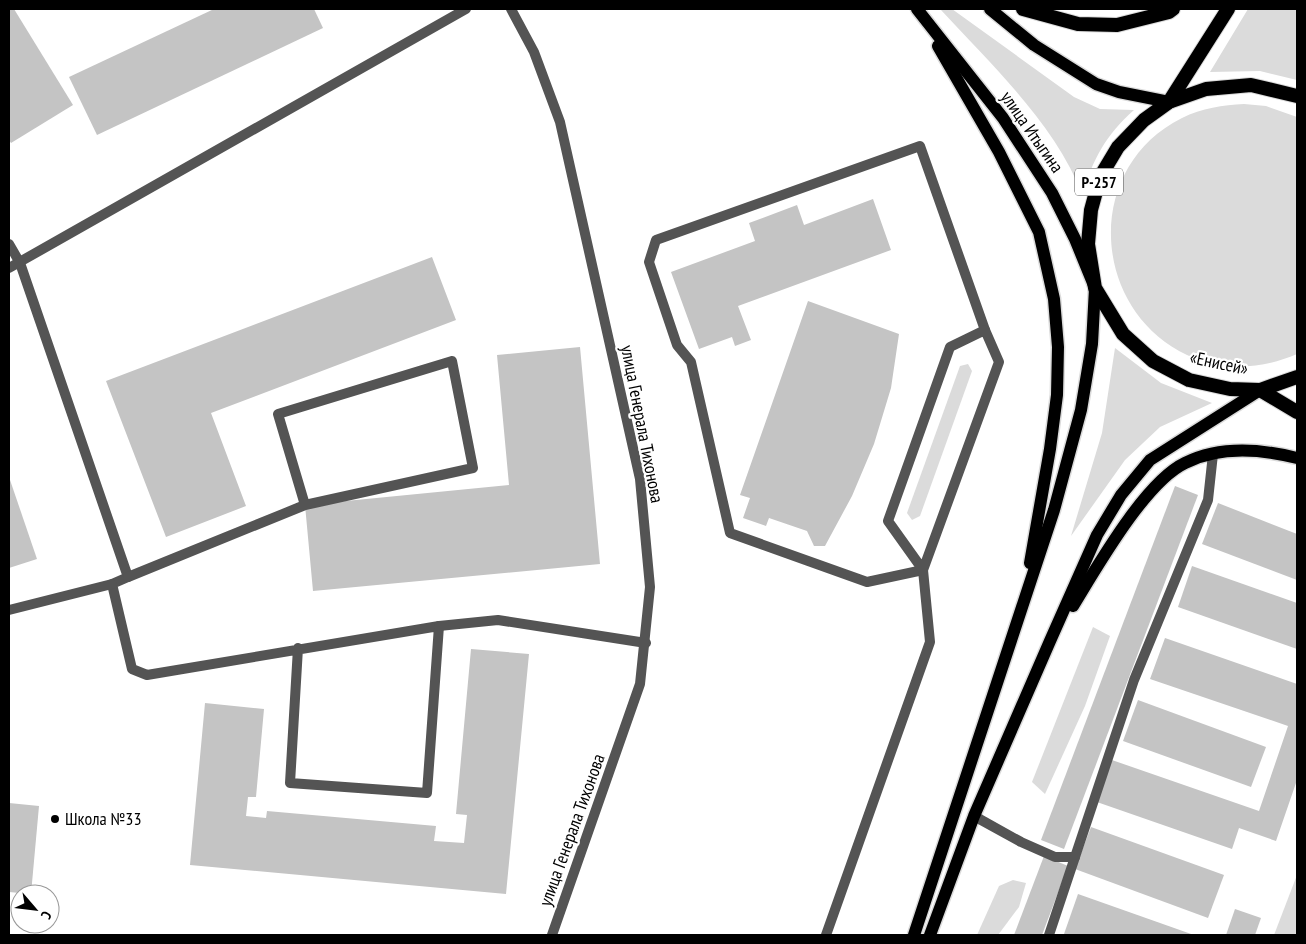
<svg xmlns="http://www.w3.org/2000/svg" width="1306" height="944" font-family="'PT Sans Narrow',sans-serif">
  <rect width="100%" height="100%" fill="#fff"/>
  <g fill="#dbdbdb">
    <path d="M 952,9 L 1074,97 L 1100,109 L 1134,110 C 1105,136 1094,158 1082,194 C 1056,125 990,63 941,10 Z"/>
    <polygon points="1248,9 1297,9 1297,80 1260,71 1210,72"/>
    <path d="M 1244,104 L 1266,106 L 1297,117 L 1297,354 C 1262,369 1223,372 1187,355 C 1090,309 1083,167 1182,118 C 1202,108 1223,105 1244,104 Z"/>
    <polygon points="1115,348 1161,383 1212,403 1160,427 1125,460 1071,536 1102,433"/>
    <polygon points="968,364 972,371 920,516 912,520 907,513 960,366"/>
    <polygon points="1093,627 1110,636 1085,706 1045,794 1032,782"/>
    <polygon points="1297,875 1297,935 1274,935"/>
    <polygon points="1013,880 1026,883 1019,907 998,935 977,935 999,886"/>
  </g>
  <g fill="#c4c4c4">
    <polygon points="9,9 14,9 73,105 11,143 9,140"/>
    <polygon points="214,9 314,9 323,28 97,135 69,77"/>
    <polygon points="873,199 891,250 738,306 751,340 735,346 732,337 699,349 671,272 755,241 749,223 797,205 804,225"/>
    <polygon points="432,257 456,320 211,413 246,506 166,537 106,381"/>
    <polygon points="808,301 899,334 891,388 874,444 852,496 825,546 814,546 807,531 769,518 766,526 743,518 750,498 740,495"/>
    <polygon points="580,347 600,564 313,591 305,505 509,485 497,355"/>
    <polygon points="9,477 37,559 9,568"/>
    <polygon points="1175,486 1198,495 1064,849 1041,840"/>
    <polygon points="1218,503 1297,534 1297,580 1202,544"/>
    <polygon points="1192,566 1297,603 1297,649 1178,607"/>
    <polygon points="1165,638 1297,684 1297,780 1276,841 1239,828 1232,849 1094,801 1109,759 1259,811 1288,726 1150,679"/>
    <polygon points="471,649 529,654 506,894 190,865 205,703 264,709 256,797 248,797 246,816 266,818 267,811 436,826 434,841 464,843 467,815 456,814"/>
    <polygon points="1138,700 1266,747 1251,787 1123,741"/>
    <polygon points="9,803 39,806 31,894 9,892"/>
    <polygon points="1091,827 1224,875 1208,918 1075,869"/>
    <polygon points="1044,856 1068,866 1042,935 1014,935"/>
    <polygon points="1078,894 1194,935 1064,934"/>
    <polygon points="1235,909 1261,918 1255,935 1226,935"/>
  </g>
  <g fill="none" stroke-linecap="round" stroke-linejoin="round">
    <g stroke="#dbdbdb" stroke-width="15">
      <g id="primary">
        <polyline points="990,9 1034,45 1096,84 1119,92 1169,102"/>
        <polyline points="938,46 999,152 1039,232 1054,299 1058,347 1057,395 1050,449 1030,563"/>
        <path d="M 1073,606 C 1097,567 1145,482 1185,463 C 1219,446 1261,449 1297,458"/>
        <polyline points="914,935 1054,510 1081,410 1092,344 1095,288 1075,239 1052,193 1003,118 917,9"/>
        <polyline points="930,935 974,816 1050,641 1097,535 1121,495 1150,460 1260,390"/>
      </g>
    </g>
    <g stroke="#dbdbdb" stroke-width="16">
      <g id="trunk">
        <polyline points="1023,9 1078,24 1117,25 1169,12 1173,9"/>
        <polyline points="1297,96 1251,85 1206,89 1169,102 1144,120 1118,147 1100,177 1091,210 1088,244 1095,288 1123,334 1153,361 1189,380 1230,389 1260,390 1297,377"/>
        <polyline points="1169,102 1228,9"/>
        <polyline points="1260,390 1297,412"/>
      </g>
    </g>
    <g stroke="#545454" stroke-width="10">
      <polyline points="9,244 20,263 128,577 112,584 132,669 147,675 439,626 427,793 290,783 298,648"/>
      <polyline points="9,268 466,9"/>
      <polyline points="923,570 867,582 730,533 691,362 677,345 649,262 656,240 920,146 985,330"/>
      <polyline points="128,577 305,505 473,468 452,361 278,414 305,505"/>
      <polyline points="9,610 112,584"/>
      <polyline points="439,626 498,620 646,643"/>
      <polyline points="974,816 1021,842 1055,857 1075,857"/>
      <polyline points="826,935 930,642 923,570 999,362 985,330 950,347 888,521 923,570"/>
      <polyline points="1049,935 1134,680 1208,500 1213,454"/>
    </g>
    <polyline stroke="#545454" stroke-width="10" points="511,9 534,52 560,122 640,479 650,587 640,684 552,935"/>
    <use href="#primary" stroke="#000" stroke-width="12"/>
    <use href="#trunk" stroke="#000" stroke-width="14"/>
  </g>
  <circle fill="#000" stroke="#fff" stroke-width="2" cx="55" cy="819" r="5"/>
  <g text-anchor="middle" stroke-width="4.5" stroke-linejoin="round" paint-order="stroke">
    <rect fill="#fff" stroke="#4c4c4c" stroke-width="1" x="1075" y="168.5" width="48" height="27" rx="4"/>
    <g font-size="16" font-weight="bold" fill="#000">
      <text x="1099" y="188">Р-257</text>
    </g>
    <g font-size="18" fill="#000" stroke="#fff">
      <text transform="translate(1032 132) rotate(55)" y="6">улица Итыгина</text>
      <text transform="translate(1219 363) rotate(12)" y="6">«Енисей»</text>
      <text transform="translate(642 424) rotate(79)" y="6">улица Генерала Тихонова</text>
      <text transform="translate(572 830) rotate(-70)" y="6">улица Генерала Тихонова</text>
    </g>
    <g font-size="18" fill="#000" stroke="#fff" text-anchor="start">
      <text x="65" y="825">Школа №33</text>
    </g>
  </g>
  <rect width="1306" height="944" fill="none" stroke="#000000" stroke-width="20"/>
  <g transform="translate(35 909) rotate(118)"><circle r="24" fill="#ffffff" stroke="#999999"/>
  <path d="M0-4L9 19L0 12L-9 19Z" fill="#000000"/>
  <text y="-8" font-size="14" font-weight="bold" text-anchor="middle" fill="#000000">С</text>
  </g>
</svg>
